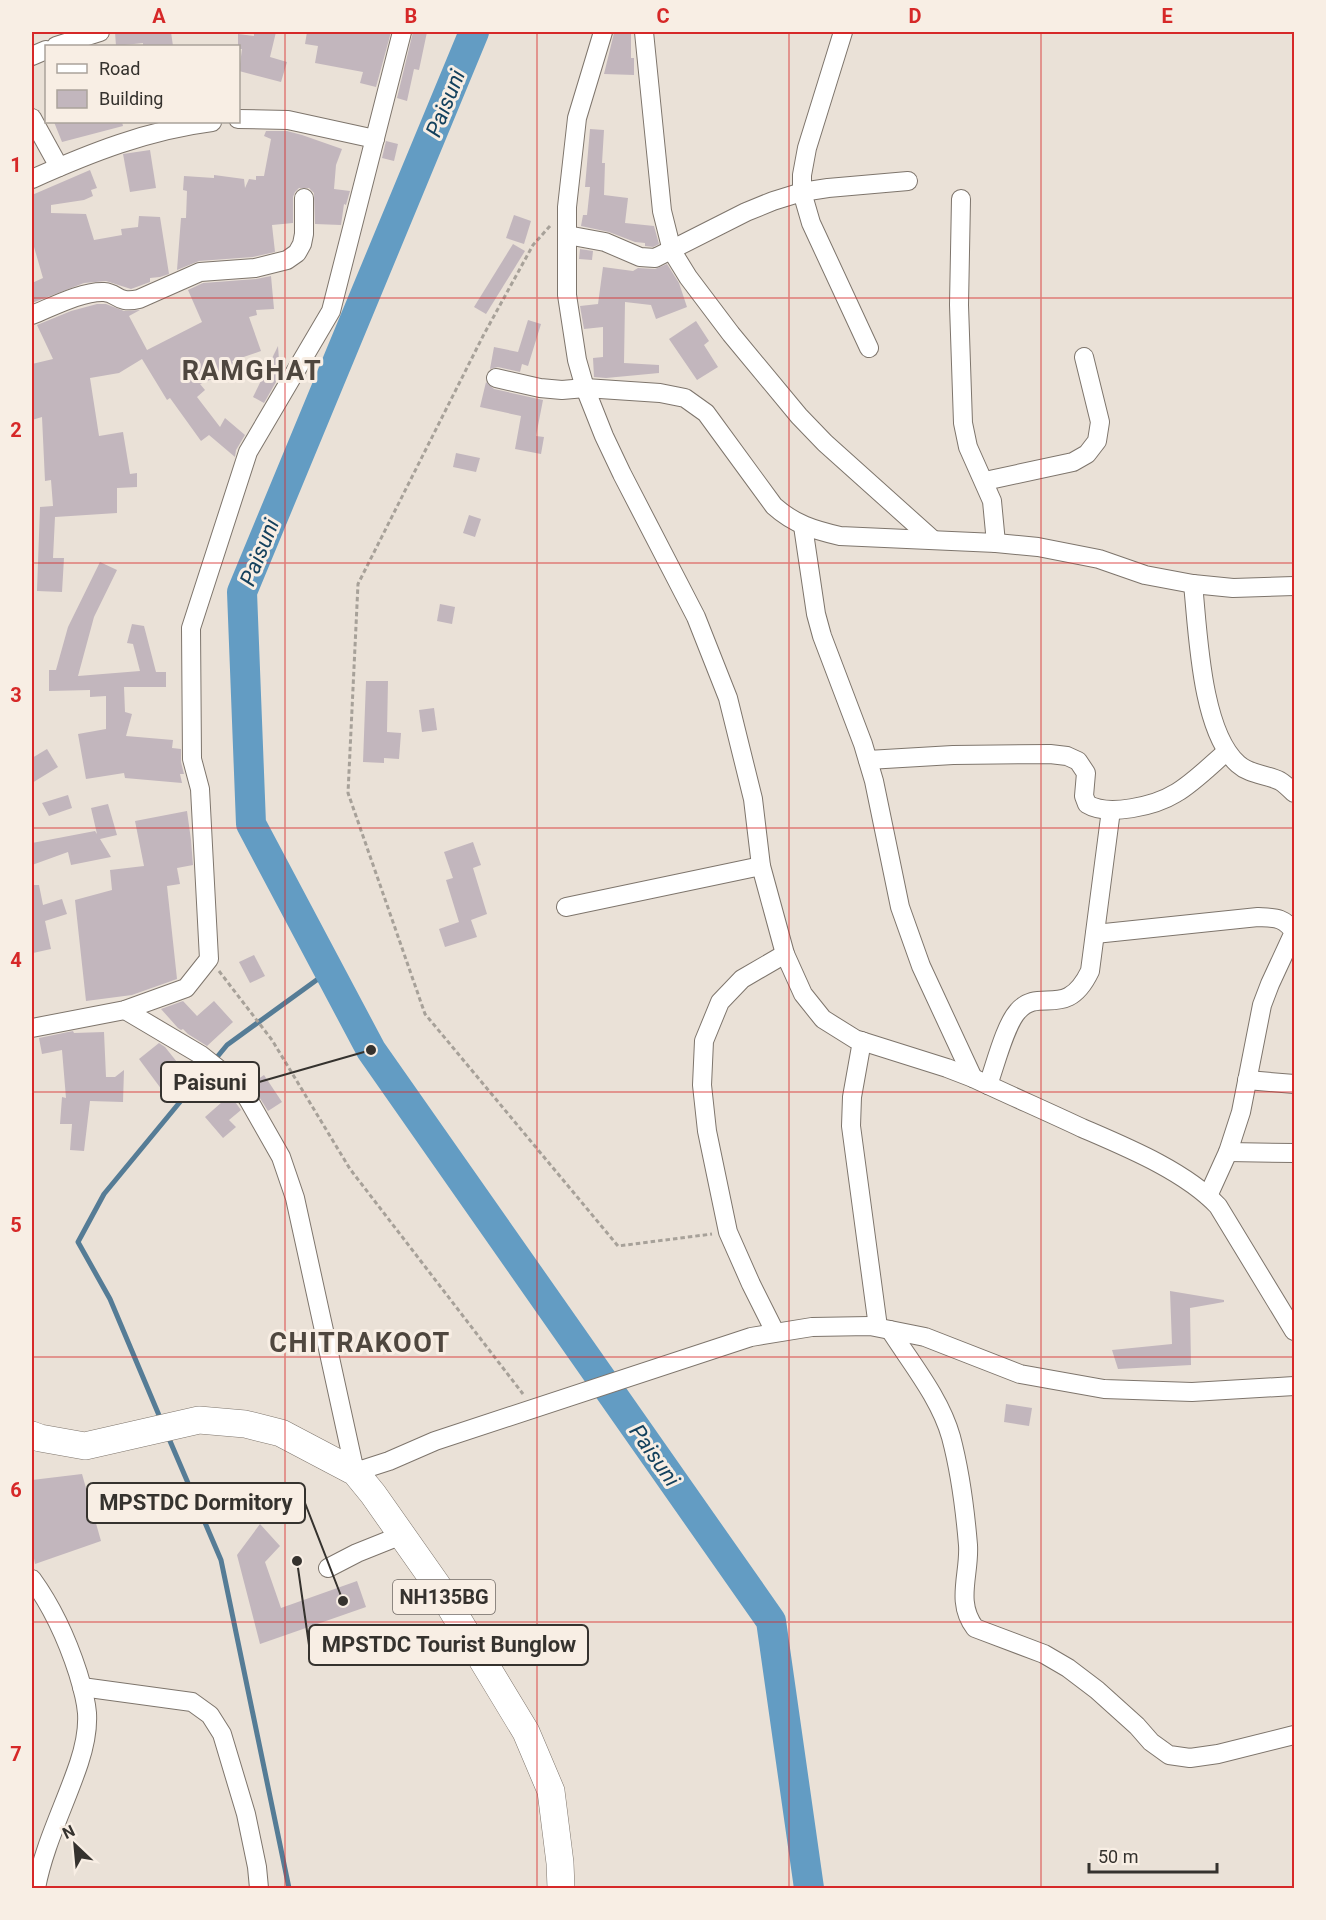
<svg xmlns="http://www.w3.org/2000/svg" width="1326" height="1920" font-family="Roboto,sans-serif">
  <rect width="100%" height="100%" fill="#eae1d7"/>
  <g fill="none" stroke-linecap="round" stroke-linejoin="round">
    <g stroke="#557c96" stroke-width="5">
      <polyline points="161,1420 110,1299 78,1242 104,1194 227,1045 329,971"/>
      <polyline points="167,1434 221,1560 289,1888"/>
    </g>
    <polyline stroke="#639cc3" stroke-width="30" points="474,32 242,592 251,824 371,1050 771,1621 809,1888"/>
  </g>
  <g fill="#c2b6bd">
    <polygon points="115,32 171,32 173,46 143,46 143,43 116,46"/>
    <polygon points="254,32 276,32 270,57 287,62 281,82 239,71 242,49 238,49 238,34 254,36"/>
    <polygon points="307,32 391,32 376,87 360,83 363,72 315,63 318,46 305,44"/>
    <polygon points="413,32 427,32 419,70 414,69 407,101 397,98"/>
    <polygon points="614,33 631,33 631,58 634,58 634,75 604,74"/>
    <polygon points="54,122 122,122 123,126 62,142"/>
    <polygon points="590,129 604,130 602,163 605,163 604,195 628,198 625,223 654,226 659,244 653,247 645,246 645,243 635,242 609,232 581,226 583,215 587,215 590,187 585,187"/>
    <polygon points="266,131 287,131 302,135 342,149 336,165 334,189 350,191 346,205 344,204 341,225 315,224 314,193 309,188 299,188 295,192 293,197 293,223 272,225 275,252 253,257 199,261 177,270 181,218 186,218 187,191 183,190 184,176 214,178 214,175 244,179 245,188 249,179 256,180 256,176 264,176 271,139 264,136"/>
    <polygon points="386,141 398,144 394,161 382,158"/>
    <polygon points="150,150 156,188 130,192 123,154"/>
    <polygon points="90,170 97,188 91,190 93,196 84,200 51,205 51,213 86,214 94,240 122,235 121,229 138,227 139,216 160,217 169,274 160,277 150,278 150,282 131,289 106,281 84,283 32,303 32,283 43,278 32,240 32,195"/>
    <polygon points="514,215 531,221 524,244 506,238"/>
    <polygon points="513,244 525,251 486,314 474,307"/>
    <polygon points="580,249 593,251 592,260 579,259"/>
    <polygon points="667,264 679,283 687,307 656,319 651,305 625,302 624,363 659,365 659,373 606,378 594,377 593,358 603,357 603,327 584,329 580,306 598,304 603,267 633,271 638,268 655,269"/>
    <polygon points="271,276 274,309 256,310 257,315 249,317 261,351 232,361 236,369 200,384 205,390 197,397 220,427 225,418 245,435 236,450 235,457 209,435 201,441 170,398 167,400 142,359 119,373 90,378 99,436 123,432 130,474 137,473 137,487 117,488 117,513 55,517 53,558 64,558 62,592 37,591 40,507 53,506 51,480 45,481 42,417 32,420 32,364 53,359 37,325 71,311 97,304 106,304 124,311 140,310 129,316 147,350 202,322 188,290 203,283 256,279"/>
    <polygon points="528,320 541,324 528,366 522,364 520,372 498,367 490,369 494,347 518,352"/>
    <polygon points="696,321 709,341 704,345 718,367 697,380 669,339"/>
    <polygon points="278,346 280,375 264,403 253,397"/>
    <polygon points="486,382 494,389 543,400 536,436 544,437 541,454 515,449 521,416 480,407"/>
    <polygon points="456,453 480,458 476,472 453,467"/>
    <polygon points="469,515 481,519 475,537 463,533"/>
    <polygon points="100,562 117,570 94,617 78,676 140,671 133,644 127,643 132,624 144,626 156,672 166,672 166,687 124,687 125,712 132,714 126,736 173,740 172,748 181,749 181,762 184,774 180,774 182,783 125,778 124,773 86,779 78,734 106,729 106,696 90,697 90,690 49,691 49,670 56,670 68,627"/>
    <polygon points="440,604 455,607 452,624 437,621"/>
    <polygon points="366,681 388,681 387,732 401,733 399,759 384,758 384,763 363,762"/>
    <polygon points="434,708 437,730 422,732 419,710"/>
    <polygon points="47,749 58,767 32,783 32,758"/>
    <polygon points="68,795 72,808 49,816 42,803"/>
    <polygon points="108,804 117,835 100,839 111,857 71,865 68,852 32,865 32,843 95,831 97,834 91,808"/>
    <polygon points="187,811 191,840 193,865 177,868 180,884 167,886 177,979 132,995 86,1001 75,900 112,890 110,870 144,866 135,821"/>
    <polygon points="473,842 481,865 473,868 487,914 471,920 477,937 445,947 439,929 459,922 446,880 453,878 444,852"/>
    <polygon points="32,885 39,885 43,905 62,899 67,914 45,921 51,949 33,953 32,946"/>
    <polygon points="254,955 265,976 250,983 239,962"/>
    <polygon points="183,1001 197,1016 214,1001 233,1022 207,1046 188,1034 183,1029 181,1030 178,1028 161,1009"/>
    <polygon points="73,1031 74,1033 104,1032 106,1077 115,1077 124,1070 123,1102 90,1101 84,1151 70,1150 72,1124 60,1124 62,1097 66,1098 62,1050 42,1054 39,1038"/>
    <polygon points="159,1043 165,1047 185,1072 162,1090 139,1059"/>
    <polygon points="264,1075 282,1102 268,1111 251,1084"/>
    <polygon points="230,1095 241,1110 229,1120 236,1127 223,1138 205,1117"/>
    <polygon points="1170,1291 1224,1300 1224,1302 1190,1308 1191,1365 1118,1369 1112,1350 1172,1344"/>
    <polygon points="1006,1404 1032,1408 1029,1426 1004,1422"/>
    <polygon points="82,1474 101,1541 35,1564 32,1548 32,1480"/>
    <polygon points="260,1524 280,1546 265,1562 281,1608 357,1581 366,1607 260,1644 237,1555"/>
  </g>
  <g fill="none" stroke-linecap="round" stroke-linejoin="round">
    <g stroke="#7e756c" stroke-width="20">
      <g id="minor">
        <path d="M 603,32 L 577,118 L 567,207 L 567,295 L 577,360 L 585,388 L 604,436 L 622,474 L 696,617 L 728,698 L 753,799 L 761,866 L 785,954 L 803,994 L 823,1019 L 855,1039 L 947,1068 L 973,1078 C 1009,1095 1046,1111 1082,1128 C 1126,1147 1185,1171 1218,1206 L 1294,1331"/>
        <polyline points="644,32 662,211 672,251 688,277 731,334 799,416 825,443 932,539"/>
        <polyline points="843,32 807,148 802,175 802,192 811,223 869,348"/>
        <polyline points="56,46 100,32"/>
        <polyline points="32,56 46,50"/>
        <polyline points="32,118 59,167"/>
        <polyline points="238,119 288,120 375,139"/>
        <path d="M 32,179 C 90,153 148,130 212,122"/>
        <polyline points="961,199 959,305 963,423 968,447 992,501 996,543"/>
        <polyline points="567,235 605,242 640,257 655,258 746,212 773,201 802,192 828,188 908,181"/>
        <path d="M 32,315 C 52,307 82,291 104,292 C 118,293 117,304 139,299 L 200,272 L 255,268 L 287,260 L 297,253 L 302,244 L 304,234 L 304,198"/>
        <path d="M 496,378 L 540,388 L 562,390 L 585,388 L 660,393 L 685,398 L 706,413 L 774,506 C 794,524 814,530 840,536 L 996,543 L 1038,547 L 1099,559 L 1145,575 L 1193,584 L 1233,588 L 1294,586"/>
        <polyline points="985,481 1073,462 1087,454 1097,441 1100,422 1084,357"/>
        <polyline points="803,526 816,614 822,636 863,744 874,781 900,907 921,966 973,1078"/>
        <path d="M 1193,584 C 1198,632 1201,731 1238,764 C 1250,775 1266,774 1280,781 C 1285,784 1290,789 1294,793"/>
        <path d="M 868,760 L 953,755 L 1050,754 L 1067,756 L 1078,761 L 1086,773 L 1084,796 L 1087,804 C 1108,817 1155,806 1176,793 C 1193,783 1211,765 1226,752"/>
        <polyline points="566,907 761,866"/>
        <path d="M 1095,934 L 1258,917 C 1275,918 1284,917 1294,932 L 1270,984 L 1262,1005 L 1241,1112 L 1228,1152 L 1208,1196"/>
        <polyline points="125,1010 201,1055 235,1082 248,1099 281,1157 295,1198 355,1472 389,1461 435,1441 751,1337 812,1327 870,1326 925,1337 1020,1374 1104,1389 1192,1392 1294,1386"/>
        <polyline points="32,1028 125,1010 186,988 209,959 200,789 192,759 191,628 248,452 331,311 402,32"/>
        <polyline points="862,1041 852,1097 851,1126 878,1327"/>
        <polyline points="1247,1080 1294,1084"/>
        <path d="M 988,1085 C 995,1066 1005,1025 1018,1011 C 1040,986 1066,1021 1090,971 L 1111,810"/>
        <polyline points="1228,1152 1294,1153"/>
        <path d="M 890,1330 C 911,1363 940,1398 951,1437 C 960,1471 965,1509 968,1545 C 970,1574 955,1602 975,1628 L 1044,1654 L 1068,1668 L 1097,1690 L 1137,1726 L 1151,1742 L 1169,1755 L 1190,1758 L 1218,1754 L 1294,1735"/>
        <polyline points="775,1332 751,1284 728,1232 707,1131 702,1085 704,1041 720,1002 742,979 785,954"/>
        <polyline points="328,1568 357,1553 402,1535"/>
        <path d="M 32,1579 C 53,1608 67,1639 78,1673 C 82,1686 86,1700 87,1713 C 88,1729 84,1748 79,1763 C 65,1805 44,1845 36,1888"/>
        <polyline points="82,1687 192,1702 210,1715 222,1734 246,1814 257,1867 259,1888"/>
      </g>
    </g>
    <g stroke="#7e756c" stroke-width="28">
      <polyline id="highway" points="32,1435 40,1438 85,1446 199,1420 245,1424 281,1433 355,1472 373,1494 437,1585 526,1732 551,1791 560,1863 561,1888"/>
    </g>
    <g stroke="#a7a199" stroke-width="3" stroke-dasharray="4.5 3" stroke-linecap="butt">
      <polyline points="550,226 533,245 483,336 358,584 348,793 425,1014 618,1246 712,1234"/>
      <polyline points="219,971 272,1040 350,1169 523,1394"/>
    </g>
    <use href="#minor" stroke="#fff" stroke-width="18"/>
    <use href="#highway" stroke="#fff" stroke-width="27"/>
  </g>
  <path fill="none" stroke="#d62828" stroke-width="1.5" stroke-opacity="0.55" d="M 285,32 L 285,1888M 537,32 L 537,1888M 789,32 L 789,1888M 1041,32 L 1041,1888M 32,298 L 1294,298M 32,563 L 1294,563M 32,828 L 1294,828M 32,1092 L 1294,1092M 32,1357 L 1294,1357M 32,1622 L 1294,1622"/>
  <g text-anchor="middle" stroke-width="6" stroke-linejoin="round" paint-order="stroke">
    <rect fill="#f8eee4" stroke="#706a65" stroke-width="1.5" x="393" y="1580" width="102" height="34" rx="4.5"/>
    <g font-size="20" font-weight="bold" fill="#35322e">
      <text x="444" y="1604">NH135BG</text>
    </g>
    <g font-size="22" font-style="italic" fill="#14415d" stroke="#f8eee4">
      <text transform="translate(445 103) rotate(-68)" y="8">Paisuni</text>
      <text transform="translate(259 552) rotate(-68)" y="8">Paisuni</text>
      <text transform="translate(655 1455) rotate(55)" y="8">Paisuni</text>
    </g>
    <g font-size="27" font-weight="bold" letter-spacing="1.5" fill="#4f473f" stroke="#f8eee4">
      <text x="252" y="380">RAMGHAT</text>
      <text x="360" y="1352">CHITRAKOOT</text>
    </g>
  </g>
  <path fill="none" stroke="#35322e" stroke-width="2" d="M371 1050L259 1082M343 1601L305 1503M297 1561L309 1645"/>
  <g fill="#35322e" stroke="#f8eee4" stroke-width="2">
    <circle cx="371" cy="1050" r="6"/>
    <circle cx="343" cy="1601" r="6"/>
    <circle cx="297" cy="1561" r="6"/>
  </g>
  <g fill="#f8eee4" stroke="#35322e" stroke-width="2">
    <rect x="161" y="1062" width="98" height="40" rx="6"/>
    <rect x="87" y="1483" width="218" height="40" rx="6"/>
    <rect x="309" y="1625" width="279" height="40" rx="6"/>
  </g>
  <g font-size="22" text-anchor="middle" font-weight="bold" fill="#35322e">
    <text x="210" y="1090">Paisuni</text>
    <text x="196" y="1510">MPSTDC Dormitory</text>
    <text x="449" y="1652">MPSTDC Tourist Bunglow</text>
  </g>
  <rect width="1326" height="1920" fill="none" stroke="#f8eee4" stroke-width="66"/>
  <rect x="45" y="45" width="195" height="78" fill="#f8eee4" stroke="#aaa39b" stroke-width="1.5"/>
  <rect x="57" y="64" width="30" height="9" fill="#ffffff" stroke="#aaa39b" stroke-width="1.5"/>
  <text x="99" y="75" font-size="18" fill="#35322e">Road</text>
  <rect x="57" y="90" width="30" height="18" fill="#c2b6bd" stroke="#aaa39b" stroke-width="1.5"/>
  <text x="99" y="105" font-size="18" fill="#35322e">Building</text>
  <g transform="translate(75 1845) rotate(334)" stroke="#f8eee4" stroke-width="4.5" paint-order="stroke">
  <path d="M0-4.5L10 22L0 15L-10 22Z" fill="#35322e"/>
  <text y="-9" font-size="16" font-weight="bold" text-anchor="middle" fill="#35322e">N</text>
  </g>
  <path d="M1089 1863v9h128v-9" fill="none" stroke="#35322e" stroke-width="3"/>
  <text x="1098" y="1863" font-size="18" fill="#35322e" stroke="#f8eee4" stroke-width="4.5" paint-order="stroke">50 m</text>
  <rect x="33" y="33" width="1260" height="1854" fill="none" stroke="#d62828" stroke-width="2"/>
  <g font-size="20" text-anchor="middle" font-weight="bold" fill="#d62828">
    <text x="159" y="23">A</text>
    <text x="411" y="23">B</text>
    <text x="663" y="23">C</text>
    <text x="915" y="23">D</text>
    <text x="1167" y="23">E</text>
    <text x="16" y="172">1</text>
    <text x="16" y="437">2</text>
    <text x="16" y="702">3</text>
    <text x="16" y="967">4</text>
    <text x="16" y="1232">5</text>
    <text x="16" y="1497">6</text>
    <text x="16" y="1761">7</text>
  </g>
</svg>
